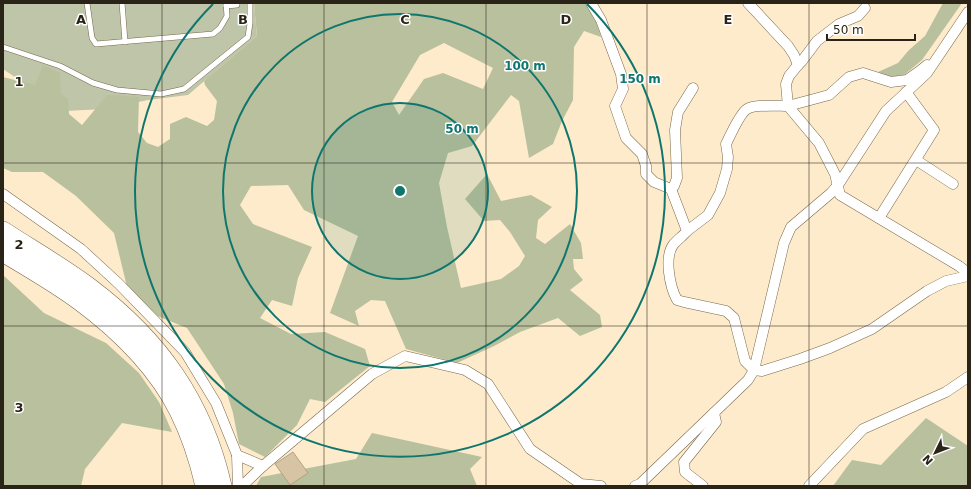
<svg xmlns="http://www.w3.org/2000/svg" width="971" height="489" font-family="'DejaVu Sans',sans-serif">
  <rect width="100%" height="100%" fill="#fdebcb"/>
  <polygon fill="#bfc5a9" points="3,3 254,3 257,36 188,95 148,100 105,109 65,111 3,69"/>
  <g fill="#b9c09d" fill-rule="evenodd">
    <path d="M 254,3 L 585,3 L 596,22 L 601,37 L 584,31 L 574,47 L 573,100 L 562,121 L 553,144 L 529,158 L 519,101 L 511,95 L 472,146 L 448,153 L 439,183 L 447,227 L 461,288 L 501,279 L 519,266 L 525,256 L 510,232 L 500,220 L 484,221 L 465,199 L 487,174 L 501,201 L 531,195 L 552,207 L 538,220 L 536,238 L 545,244 L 570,224 L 581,243 L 583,259 L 573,259 L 574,269 L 583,280 L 570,290 L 600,315 L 602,327 L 580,336 L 558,318 L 520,332 L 494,346 L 457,363 L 406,349 L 385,301 L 371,300 L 355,311 L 359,326 L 330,313 L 358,236 L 304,210 L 288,185 L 251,186 L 240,205 L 253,224 L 312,247 L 298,278 L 292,306 L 272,300 L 260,318 L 291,334 L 325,332 L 365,349 L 370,366 L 325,402 L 310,399 L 297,425 L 265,457 L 239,444 L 233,413 L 224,384 L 187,328 L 155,315 L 128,291 L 114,233 L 76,196 L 43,172 L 12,172 L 3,168 L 3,77 L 35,85 L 43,65 L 60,73 L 61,94 L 68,99 L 69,114 L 82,125 L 107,95 L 128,96 L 139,97 L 138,132 L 147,143 L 158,147 L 170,139 L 170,124 L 186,117 L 207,126 L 214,120 L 217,101 L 205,85 L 204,81 L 257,36 ZM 444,43 L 493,68 L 483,89 L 443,73 L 424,79 L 399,115 L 392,102 L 420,55 Z"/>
    <polygon points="943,3 962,3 922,60 904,75 890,77 878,72 898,63 909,50 925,36"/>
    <polygon points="3,275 44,313 106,343 139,373 159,402 172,432 122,423 85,469 81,486 3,486"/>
    <polygon points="926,418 968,446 968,486 833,486 852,460 881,465"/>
    <polygon points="372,433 482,457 470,469 477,486 256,486 261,477 356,459"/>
  </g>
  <polygon fill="#d6c4a4" stroke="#b2a183" points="293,452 308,473 290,485 275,464"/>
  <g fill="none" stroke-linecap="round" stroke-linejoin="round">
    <g stroke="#78684c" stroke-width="6">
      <g id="lane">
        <polyline points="87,3 92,38 96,44 213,34 220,28 227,16 226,3"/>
        <polyline points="122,3 125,42"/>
        <polyline points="226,6 237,5 237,3"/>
        <polyline points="3,47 60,66 93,83 117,90 161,94 184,89 248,37 250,23 250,3"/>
      </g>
    </g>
    <g stroke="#78684c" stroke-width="11">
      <g id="street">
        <path d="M 591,3 L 601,20 L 621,74 L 623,89 L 615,106 L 626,138 L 642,154 L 646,166 L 646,174 L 654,182 L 671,189 L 687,231 C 683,236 677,240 673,245 C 664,258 670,287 677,300 L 684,302 L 726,311 L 734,318 L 745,361 L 754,370 L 762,371 L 800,359 L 830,348 L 872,329 L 927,291 L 946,281 L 968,276"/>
        <polyline points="748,3 788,46 794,55 798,65"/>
        <polyline points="865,8 858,16 839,24 817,41 802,61 798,65 789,76 786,84 788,106 829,95 849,77 863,73 891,82 907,80 921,70 927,65"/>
        <polyline points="916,160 953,184"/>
        <polyline points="671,189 674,186 677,178 675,130 678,112 693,88"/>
        <polyline points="3,194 81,249 119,284 185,352 216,403 237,455 238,486"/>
        <polyline points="879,218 934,130 906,92"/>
        <path d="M 687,231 L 708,215 L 720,193 L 727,169 L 728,157 L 726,144 C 730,136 740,113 747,109 C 755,104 778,106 788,106 L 819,143 L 835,174 L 840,195 L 959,266 L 968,273"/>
        <polyline points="237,455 263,466 372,374 405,356 465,370 488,384 530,449 581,484 601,486"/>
        <polyline points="242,486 263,466"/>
        <polyline points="635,486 640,484 748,380 754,370 784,243 791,227 831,193 838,185 886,111 927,73 968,12"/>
        <polyline points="703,486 685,472 684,462 716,422 714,413"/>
        <polyline points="809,486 863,429 946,392 968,377"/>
      </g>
    </g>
    <g stroke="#78684c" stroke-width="20">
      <g id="highway">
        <path d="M 3,231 C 32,250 62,267 90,288 C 159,340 203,402 222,486"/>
        <path d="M 3,252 C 29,268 56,283 80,301 C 119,330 157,367 179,411 C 191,435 199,460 205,486"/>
      </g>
    </g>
    <use href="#lane" stroke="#fff" stroke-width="5"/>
    <use href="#street" stroke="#fff" stroke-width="10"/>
    <use href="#highway" stroke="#fff" stroke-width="19"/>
  </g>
  <path fill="none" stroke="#2a2317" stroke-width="1" stroke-opacity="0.55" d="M 162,3 L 162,486M 324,3 L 324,486M 486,3 L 486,486M 647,3 L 647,486M 809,3 L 809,486M 3,163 L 968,163M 3,326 L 968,326"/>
  <circle cx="400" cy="191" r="88" fill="#0f766e" fill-opacity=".12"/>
  <g fill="none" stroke="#0f766e" stroke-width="2">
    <circle cx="400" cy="191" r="88"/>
    <circle cx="400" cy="191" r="177"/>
    <path d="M587 4A265 265 0 1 1 213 4"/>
  </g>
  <g font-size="13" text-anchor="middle" font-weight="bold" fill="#2a2317" stroke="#fff" stroke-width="3" stroke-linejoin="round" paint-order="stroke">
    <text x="81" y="24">A</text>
    <text x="243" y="24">B</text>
    <text x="405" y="24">C</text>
    <text x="566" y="24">D</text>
    <text x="728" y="24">E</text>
    <text x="19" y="86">1</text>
    <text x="19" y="249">2</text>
    <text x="19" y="412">3</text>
  </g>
  <circle cx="400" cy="191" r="6" fill="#0f766e" stroke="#fff" stroke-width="2"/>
  <g font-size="12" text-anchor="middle" font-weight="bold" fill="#0f766e" stroke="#fff" stroke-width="3" stroke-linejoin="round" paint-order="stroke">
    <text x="525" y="70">100 m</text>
    <text x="640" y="83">150 m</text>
    <text x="462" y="133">50 m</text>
  </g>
  <rect width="971" height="489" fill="none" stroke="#2a2317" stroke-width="8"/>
  <g transform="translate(935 453) rotate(227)" stroke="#ffffff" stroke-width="3" paint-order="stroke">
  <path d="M0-3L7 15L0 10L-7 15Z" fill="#2a2317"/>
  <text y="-6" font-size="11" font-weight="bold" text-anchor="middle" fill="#2a2317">N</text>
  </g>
  <path d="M827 34v6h88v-6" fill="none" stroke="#2a2317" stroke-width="2"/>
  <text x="833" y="34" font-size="12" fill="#2a2317" stroke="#ffffff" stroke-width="3" paint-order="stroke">50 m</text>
</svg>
